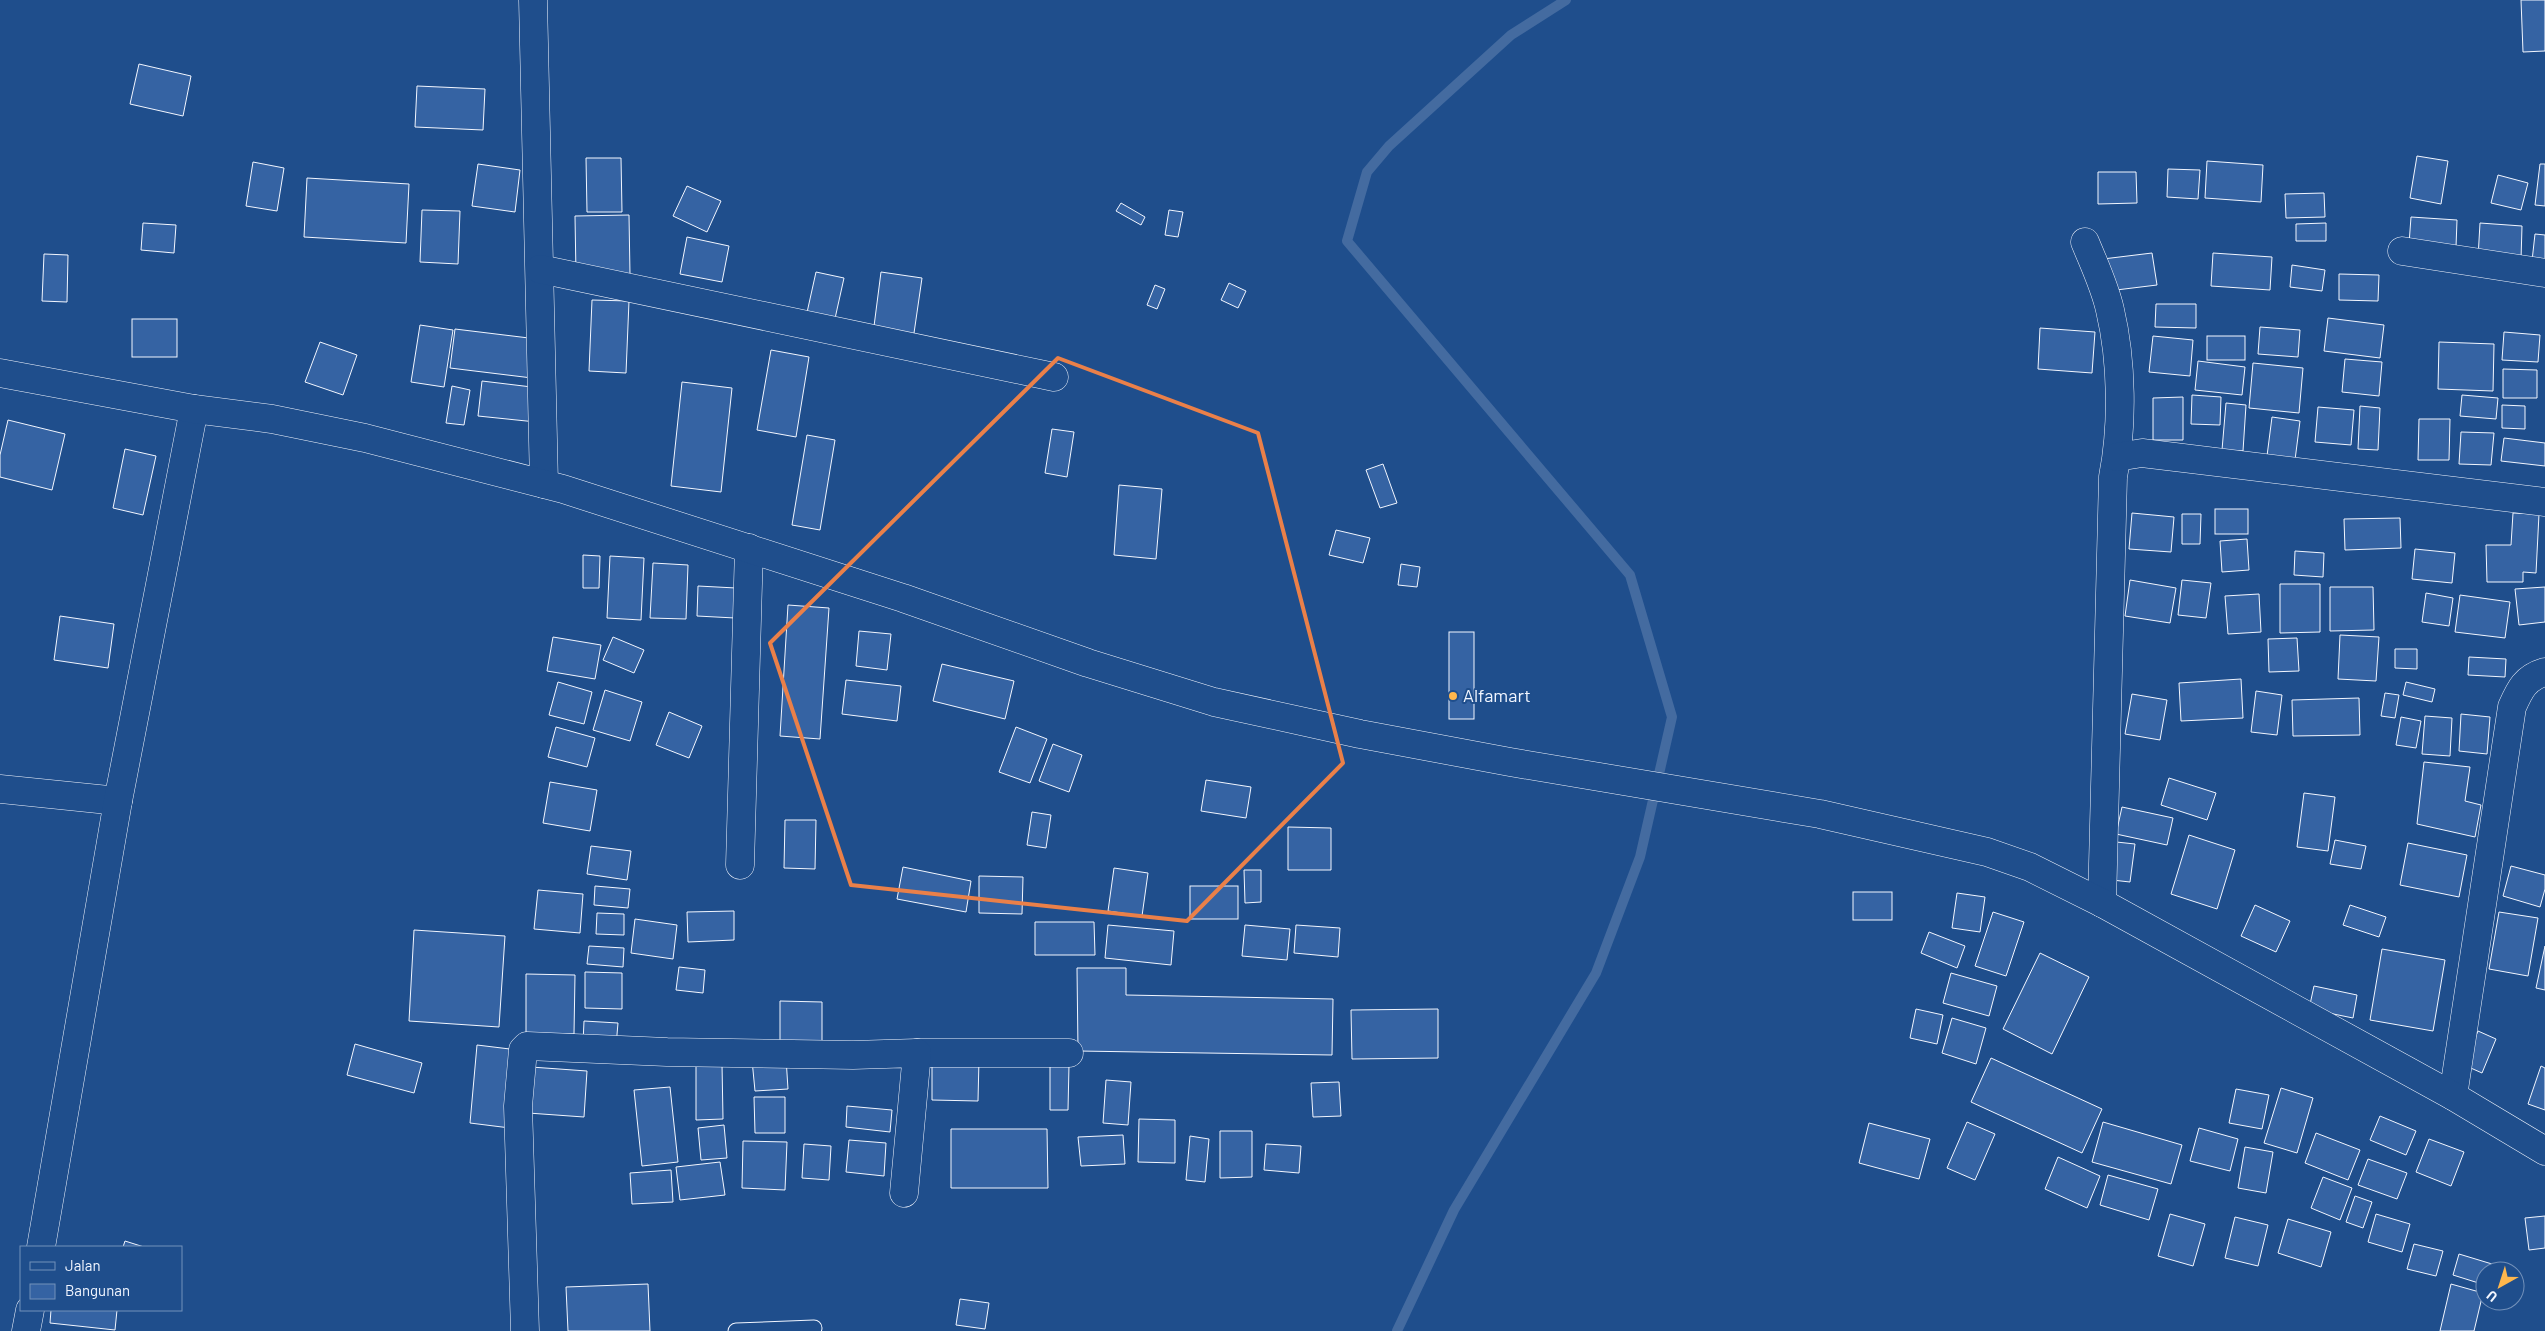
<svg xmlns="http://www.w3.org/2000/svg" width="2545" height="1331" font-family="Barlow,sans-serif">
  <rect width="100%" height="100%" fill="#1f4e8c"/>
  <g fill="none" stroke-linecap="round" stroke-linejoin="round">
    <polyline stroke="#446ba0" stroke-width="10" points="1397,1331 1454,1210 1596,973 1640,857 1672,717 1630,575 1347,241 1367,172 1389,146 1511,35 1566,0"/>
  </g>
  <g fill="#3563a3" stroke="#f2f6ff">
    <polygon points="2521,0 2545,0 2545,51 2523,52"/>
    <polygon points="139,64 191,76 183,116 130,104"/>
    <polygon points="417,86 485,89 483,130 415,127"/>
    <polygon points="2417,156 2448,161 2441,204 2410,198"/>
    <polygon points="586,158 621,158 622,212 587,212"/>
    <polygon points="2207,161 2263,165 2261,202 2205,198"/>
    <polygon points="253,162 284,168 277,211 246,206"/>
    <polygon points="478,164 520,170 515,212 472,206"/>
    <polygon points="2540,164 2545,164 2545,206 2535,205"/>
    <polygon points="2168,169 2200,170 2198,199 2167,197"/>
    <polygon points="2098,172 2136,172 2137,203 2098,204"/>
    <polygon points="2498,175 2528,183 2521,210 2491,203"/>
    <polygon points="307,178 409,184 406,243 304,237"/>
    <polygon points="687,186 721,201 707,232 673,216"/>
    <polygon points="2324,193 2325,217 2286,218 2285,194"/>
    <polygon points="1121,203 1145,217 1141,225 1116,211"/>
    <polygon points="422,210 460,211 458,264 420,262"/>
    <polygon points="1169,210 1183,212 1178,237 1165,235"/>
    <polygon points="629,215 630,275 576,275 575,216"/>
    <polygon points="2411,217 2457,220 2456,247 2409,244"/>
    <polygon points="143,223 176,225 174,253 141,250"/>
    <polygon points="2326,223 2326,241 2296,241 2296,224"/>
    <polygon points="2480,223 2522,226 2521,260 2478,258"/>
    <polygon points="2535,234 2545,235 2545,263 2532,261"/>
    <polygon points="687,237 729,246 722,282 680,274"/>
    <polygon points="2152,253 2157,285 2108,291 2103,259"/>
    <polygon points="2213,253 2272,257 2270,290 2211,286"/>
    <polygon points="44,254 68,255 67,302 42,301"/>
    <polygon points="2292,265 2325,270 2322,291 2290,287"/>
    <polygon points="816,272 844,278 834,323 806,317"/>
    <polygon points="881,272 922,278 913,340 873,334"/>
    <polygon points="2339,274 2379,275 2378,301 2339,300"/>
    <polygon points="1229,283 1246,291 1238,308 1221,300"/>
    <polygon points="1155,285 1165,289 1157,309 1147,305"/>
    <polygon points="592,300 629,301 626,373 589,371"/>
    <polygon points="2156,304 2196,304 2196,328 2155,327"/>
    <polygon points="2328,318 2384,325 2380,358 2324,351"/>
    <rect x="132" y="319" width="45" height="38"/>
    <polygon points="420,325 453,330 444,387 411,382"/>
    <polygon points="2260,327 2300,330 2298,357 2258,354"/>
    <polygon points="2040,328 2095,332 2092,373 2038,369"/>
    <polygon points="455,329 537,339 532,378 450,368"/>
    <polygon points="2504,332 2540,335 2538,362 2502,360"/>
    <polygon points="2153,336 2193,340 2190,376 2149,372"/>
    <rect x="2207" y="336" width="38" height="24"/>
    <polygon points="320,342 357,355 343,395 305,382"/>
    <polygon points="2439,342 2494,344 2493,391 2438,389"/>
    <polygon points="771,350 809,357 796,437 757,430"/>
    <polygon points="2345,359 2382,362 2379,396 2342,392"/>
    <polygon points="2198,361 2245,367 2242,395 2195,390"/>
    <polygon points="2253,363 2303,368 2299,413 2249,408"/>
    <polygon points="2503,369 2537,370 2537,398 2503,398"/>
    <polygon points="482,381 540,388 536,422 478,416"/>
    <polygon points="682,382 732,388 721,492 671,486"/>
    <polygon points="452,386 470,390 464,425 446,423"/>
    <polygon points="2192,395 2221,397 2220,425 2191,424"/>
    <polygon points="2462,395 2498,398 2496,419 2460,416"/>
    <polygon points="2183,397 2183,440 2153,440 2153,398"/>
    <polygon points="2226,403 2246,405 2243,451 2222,450"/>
    <polygon points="2502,405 2525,406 2525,429 2502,428"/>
    <polygon points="2360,406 2380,408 2378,450 2358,449"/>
    <polygon points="2318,407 2354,410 2351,445 2315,442"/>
    <polygon points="2272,417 2300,421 2295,460 2267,456"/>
    <polygon points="2419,419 2450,419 2449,460 2418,460"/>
    <polygon points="8,420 65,434 52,490 0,477 0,455"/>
    <polygon points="1052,429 1074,432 1067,477 1045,473"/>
    <polygon points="2461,432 2494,433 2491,465 2459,464"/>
    <polygon points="807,435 835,440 820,530 792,525"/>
    <polygon points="2504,438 2545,443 2545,466 2501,461"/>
    <polygon points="125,449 156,456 143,515 113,508"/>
    <polygon points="1383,464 1397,503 1380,508 1366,470"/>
    <polygon points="1119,485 1162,489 1156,559 1114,555"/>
    <rect x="2215" y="509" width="33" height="25"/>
    <polygon points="2132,513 2174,517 2171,552 2129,549"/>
    <polygon points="2513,513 2539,514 2536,573 2523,572 2523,582 2487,582 2486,545 2511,545"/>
    <polygon points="2182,514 2201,514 2200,544 2182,544"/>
    <polygon points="2400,518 2401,548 2345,550 2344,519"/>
    <polygon points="1336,530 1370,538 1363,563 1329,555"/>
    <polygon points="2247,539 2249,570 2222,572 2220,541"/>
    <polygon points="2415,549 2455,553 2452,583 2412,579"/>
    <polygon points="2295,551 2324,553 2323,577 2294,575"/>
    <polygon points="583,555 600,556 599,588 583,588"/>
    <polygon points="610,556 644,558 641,620 607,618"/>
    <polygon points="653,563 688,565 686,619 650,618"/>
    <polygon points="1401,564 1420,567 1417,587 1398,585"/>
    <polygon points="2130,580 2176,588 2170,623 2125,616"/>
    <polygon points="2182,580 2211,583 2206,618 2178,615"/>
    <polygon points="2280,584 2320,584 2320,632 2280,633"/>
    <polygon points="698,586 736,588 735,618 697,616"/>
    <polygon points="2330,587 2373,587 2374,630 2330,631"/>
    <polygon points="2545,587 2545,622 2519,625 2515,589"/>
    <polygon points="2426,593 2453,598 2449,626 2422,622"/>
    <polygon points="2259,594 2261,632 2228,634 2225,596"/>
    <polygon points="2460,595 2510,602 2505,638 2455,632"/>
    <polygon points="788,605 829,608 820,739 780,736"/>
    <polygon points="60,616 114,624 108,668 54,660"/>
    <polygon points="859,631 891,634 887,670 856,666"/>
    <rect x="1449" y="632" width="25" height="87"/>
    <polygon points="2340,635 2379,637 2376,681 2338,679"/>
    <polygon points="553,637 601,645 595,679 547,671"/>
    <polygon points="613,637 644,650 634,673 603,660"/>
    <polygon points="2297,638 2299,671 2269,672 2268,639"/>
    <polygon points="2395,649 2417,649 2417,669 2395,668"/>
    <polygon points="2469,657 2506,659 2505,677 2468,675"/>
    <polygon points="942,664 1014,681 1005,719 933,701"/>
    <polygon points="2241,679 2243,718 2181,721 2179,683"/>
    <polygon points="846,680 901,686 897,721 842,714"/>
    <polygon points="558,682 592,692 584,724 549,715"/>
    <polygon points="2406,682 2435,689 2432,702 2403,695"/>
    <polygon points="605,690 642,702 630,741 593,730"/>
    <polygon points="2256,691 2282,695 2277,735 2251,732"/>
    <polygon points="2385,693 2399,695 2395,718 2381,716"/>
    <polygon points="2132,694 2167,700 2160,740 2125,734"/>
    <polygon points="2359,698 2360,735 2293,736 2292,700"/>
    <polygon points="669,712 702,726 689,758 656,745"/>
    <polygon points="2461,714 2490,717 2487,754 2459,751"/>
    <polygon points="2425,716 2452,718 2450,756 2422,754"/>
    <polygon points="2401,717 2421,721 2416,748 2396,745"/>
    <polygon points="556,727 595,738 587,767 548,757"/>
    <polygon points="1016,727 1047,739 1030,783 999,772"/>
    <polygon points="1053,744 1082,755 1069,792 1039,781"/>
    <polygon points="2424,762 2470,767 2465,801 2481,805 2475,837 2417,824"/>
    <polygon points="2169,778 2216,793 2207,820 2161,805"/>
    <polygon points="1206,780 1251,787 1246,818 1201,811"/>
    <polygon points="550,782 597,790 590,831 543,823"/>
    <polygon points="2304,793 2335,797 2328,851 2297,847"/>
    <polygon points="2122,807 2173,818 2167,845 2116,834"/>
    <polygon points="1032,812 1051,815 1046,848 1027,845"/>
    <polygon points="785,820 816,820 815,869 784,868"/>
    <polygon points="1288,827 1331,828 1331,870 1288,870"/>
    <polygon points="2189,835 2235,850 2217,909 2171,894"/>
    <polygon points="2335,840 2366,846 2361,869 2330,864"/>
    <polygon points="2107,841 2135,844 2130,882 2103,879"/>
    <polygon points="2408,843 2467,855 2459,897 2400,885"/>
    <polygon points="591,846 631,851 627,880 587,874"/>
    <polygon points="2511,866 2545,875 2545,889 2540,907 2503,896"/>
    <polygon points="903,867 971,881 966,912 897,899"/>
    <polygon points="1114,868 1148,873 1142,916 1108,911"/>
    <polygon points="1244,870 1261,870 1261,902 1245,903"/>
    <polygon points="979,876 1023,877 1022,914 979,913"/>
    <polygon points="595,886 630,889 628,908 594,905"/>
    <rect x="1190" y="886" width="48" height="33"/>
    <polygon points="538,890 583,894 580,933 534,929"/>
    <rect x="1853" y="892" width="39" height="28"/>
    <polygon points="1957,893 1985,897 1980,932 1952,928"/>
    <polygon points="2255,905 2290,921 2276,952 2241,936"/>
    <polygon points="2350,905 2386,917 2379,937 2343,925"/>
    <polygon points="734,911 734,940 688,942 687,912"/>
    <polygon points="1993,912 2024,922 2006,976 1975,966"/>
    <polygon points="2499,912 2538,918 2528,976 2489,969"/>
    <polygon points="597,913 624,914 624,935 596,934"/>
    <polygon points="635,919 677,925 673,959 631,953"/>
    <polygon points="1035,922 1094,922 1095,955 1035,955"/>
    <polygon points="1108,925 1174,931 1171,965 1105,958"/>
    <polygon points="1245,925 1290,929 1287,960 1242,956"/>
    <polygon points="1296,925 1340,928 1338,957 1294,953"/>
    <polygon points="414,930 505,936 499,1027 409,1021"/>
    <polygon points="1929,932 1965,946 1957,968 1921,953"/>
    <polygon points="589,946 624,948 623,967 587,964"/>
    <polygon points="2545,946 2545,990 2536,988"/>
    <polygon points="2382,949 2445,960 2433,1031 2370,1020"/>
    <polygon points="2040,953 2089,977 2052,1054 2003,1029"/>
    <polygon points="679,967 705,970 703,993 676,990"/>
    <polygon points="1077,968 1126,968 1126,995 1333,999 1332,1055 1078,1051"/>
    <polygon points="585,972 622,973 622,1009 585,1008"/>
    <polygon points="1951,973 1997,986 1989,1016 1943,1003"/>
    <polygon points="526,974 575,975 574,1034 526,1033"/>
    <polygon points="2314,986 2357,995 2353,1018 2309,1009"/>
    <polygon points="780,1001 822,1002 822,1047 780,1046"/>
    <polygon points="1438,1009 1438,1058 1352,1059 1351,1010"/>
    <polygon points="1916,1009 1943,1015 1937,1044 1910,1038"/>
    <polygon points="1952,1018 1986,1028 1976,1064 1942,1053"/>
    <polygon points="584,1021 618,1023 616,1046 583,1043"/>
    <polygon points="2478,1031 2496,1039 2482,1073 2464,1065"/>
    <polygon points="355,1044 422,1063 414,1093 347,1075"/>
    <polygon points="477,1045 518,1050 510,1128 470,1123"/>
    <polygon points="786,1058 788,1089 755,1091 752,1060"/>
    <polygon points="932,1058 979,1059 978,1101 932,1100"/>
    <polygon points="1991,1058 2102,1109 2082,1153 1971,1102"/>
    <polygon points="722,1064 723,1119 696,1120 696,1065"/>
    <polygon points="1050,1064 1069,1065 1068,1110 1050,1110"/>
    <polygon points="2541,1066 2545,1068 2545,1110 2528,1104"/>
    <polygon points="531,1067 587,1071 584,1117 528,1113"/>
    <polygon points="1106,1080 1131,1082 1128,1125 1103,1123"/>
    <polygon points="1339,1082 1341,1116 1313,1117 1311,1083"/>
    <polygon points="670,1087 678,1162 642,1166 634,1090"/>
    <polygon points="2281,1088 2313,1098 2297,1153 2264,1143"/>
    <polygon points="2236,1089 2269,1095 2262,1129 2229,1123"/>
    <polygon points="754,1097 785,1097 785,1133 755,1133"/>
    <polygon points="847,1106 892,1110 890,1132 846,1127"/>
    <polygon points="2380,1116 2416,1131 2406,1155 2370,1140"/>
    <polygon points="1139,1119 1175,1120 1175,1163 1138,1162"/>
    <polygon points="1967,1122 1995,1134 1975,1180 1947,1168"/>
    <polygon points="2103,1122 2182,1145 2171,1184 2092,1162"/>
    <polygon points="1869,1123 1930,1139 1919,1179 1859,1163"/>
    <polygon points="724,1125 727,1158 701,1160 698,1128"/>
    <polygon points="2199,1128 2238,1139 2230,1171 2190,1161"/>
    <polygon points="951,1129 1047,1129 1048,1188 951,1188"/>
    <polygon points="1220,1131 1252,1131 1252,1177 1220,1178"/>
    <polygon points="2316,1133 2360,1150 2348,1180 2305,1163"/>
    <polygon points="1123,1135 1125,1164 1081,1166 1078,1137"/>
    <polygon points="1190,1136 1209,1139 1205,1182 1186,1180"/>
    <polygon points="2429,1139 2464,1152 2451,1186 2416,1172"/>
    <polygon points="849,1140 886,1143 884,1176 846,1172"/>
    <polygon points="743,1141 787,1142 785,1190 742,1188"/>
    <polygon points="804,1144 831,1146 829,1180 802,1178"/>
    <polygon points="1266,1144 1301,1146 1299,1173 1264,1170"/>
    <polygon points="2245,1147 2273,1152 2266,1193 2238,1188"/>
    <polygon points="2058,1157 2100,1176 2087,1208 2045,1189"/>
    <polygon points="2368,1159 2407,1173 2397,1199 2358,1185"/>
    <polygon points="720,1162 725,1195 680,1200 676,1167"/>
    <polygon points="671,1170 673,1202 632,1204 630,1173"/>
    <polygon points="2108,1175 2158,1189 2149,1220 2100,1205"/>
    <polygon points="2323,1177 2352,1188 2340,1220 2311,1208"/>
    <polygon points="2355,1196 2372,1202 2363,1228 2346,1222"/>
    <polygon points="2170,1214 2205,1224 2193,1266 2158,1256"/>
    <polygon points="2376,1214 2410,1224 2402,1252 2368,1242"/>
    <polygon points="2545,1216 2545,1248 2529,1250 2525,1218"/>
    <polygon points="2235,1217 2268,1225 2258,1266 2225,1258"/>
    <polygon points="2288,1219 2331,1232 2321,1267 2278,1253"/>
    <polygon points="125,1241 144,1247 123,1247"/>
    <polygon points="2414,1244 2443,1251 2436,1276 2407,1269"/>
    <polygon points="2459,1254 2492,1264 2490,1271 2485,1271 2485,1285 2453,1275"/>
    <polygon points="648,1284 650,1331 568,1331 566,1287"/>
    <polygon points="2451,1284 2483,1293 2474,1331 2440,1331"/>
    <polygon points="960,1299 989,1303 985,1329 956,1325"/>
    <polygon points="51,1310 117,1310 115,1330 50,1323"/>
  </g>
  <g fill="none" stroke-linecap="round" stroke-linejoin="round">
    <g stroke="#f2f6ff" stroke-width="17">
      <polyline id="service" points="736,1331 814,1328"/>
    </g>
    <g stroke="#f2f6ff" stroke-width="29">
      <g id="minor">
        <polyline points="533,0 544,484"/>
        <path d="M 2085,242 C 2094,264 2105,287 2110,310 C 2122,361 2123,425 2113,477 L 2102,903"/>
        <polyline points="2402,251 2545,273"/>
        <polyline points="540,269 1054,377"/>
        <polyline points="2117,457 2142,453 2545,502"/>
        <polyline points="0,789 118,801"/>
        <polyline points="740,865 749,548"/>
        <polyline points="917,1053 1069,1053"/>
        <path d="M 2453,1096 L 2512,707 C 2520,689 2525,678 2545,672"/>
        <polyline points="525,1331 518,1106 523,1050 527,1046 667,1052 853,1055 917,1053 904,1193"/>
      </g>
    </g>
    <g stroke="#f2f6ff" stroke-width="29">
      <g id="tertiary">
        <polyline points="41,1247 118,801 194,409"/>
        <polyline points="26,1331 30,1310"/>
      </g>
    </g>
    <g stroke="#f2f6ff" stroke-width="29">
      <polyline id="secondary" points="0,373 194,409 272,419 365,438 563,489 903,598 1088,663 1214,702 1360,734 1510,762 1820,814 1987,852 2030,867 2102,903 2453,1096 2545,1151"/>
    </g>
    <use href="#service" stroke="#1f4e8c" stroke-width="15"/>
    <use href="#minor" stroke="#1f4e8c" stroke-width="28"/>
    <use href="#tertiary" stroke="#1f4e8c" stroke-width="28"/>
    <use href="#secondary" stroke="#1f4e8c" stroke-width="28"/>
  </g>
  <path fill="none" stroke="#ea8049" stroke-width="4" stroke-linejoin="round" d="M 1058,358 L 1258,433 L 1343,763 L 1187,921 L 851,885 L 770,643 Z"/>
  <circle fill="#ffb74d" stroke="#1f4e8c" stroke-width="2" cx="1453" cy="696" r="5"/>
  <g text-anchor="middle" stroke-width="4" stroke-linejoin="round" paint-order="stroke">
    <g font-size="18" fill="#f2f6ff" stroke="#1f4e8c" text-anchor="start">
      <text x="1463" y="702">Alfamart</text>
    </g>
  </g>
  <rect x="20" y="1246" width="162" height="65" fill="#1f4e8c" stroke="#7391ba"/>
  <rect x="30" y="1262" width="25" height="8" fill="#1f4e8c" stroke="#7391ba"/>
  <text x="65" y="1271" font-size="15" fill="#f2f6ff">Jalan</text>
  <rect x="30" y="1284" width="25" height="15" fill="#3563a3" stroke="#7391ba"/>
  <text x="65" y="1296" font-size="15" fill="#f2f6ff">Bangunan</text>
  <g transform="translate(2500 1286) rotate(219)"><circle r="24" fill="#1f4e8c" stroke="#7391ba"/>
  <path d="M0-4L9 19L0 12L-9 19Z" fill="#ffb74d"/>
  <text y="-8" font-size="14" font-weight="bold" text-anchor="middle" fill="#f2f6ff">U</text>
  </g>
</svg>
